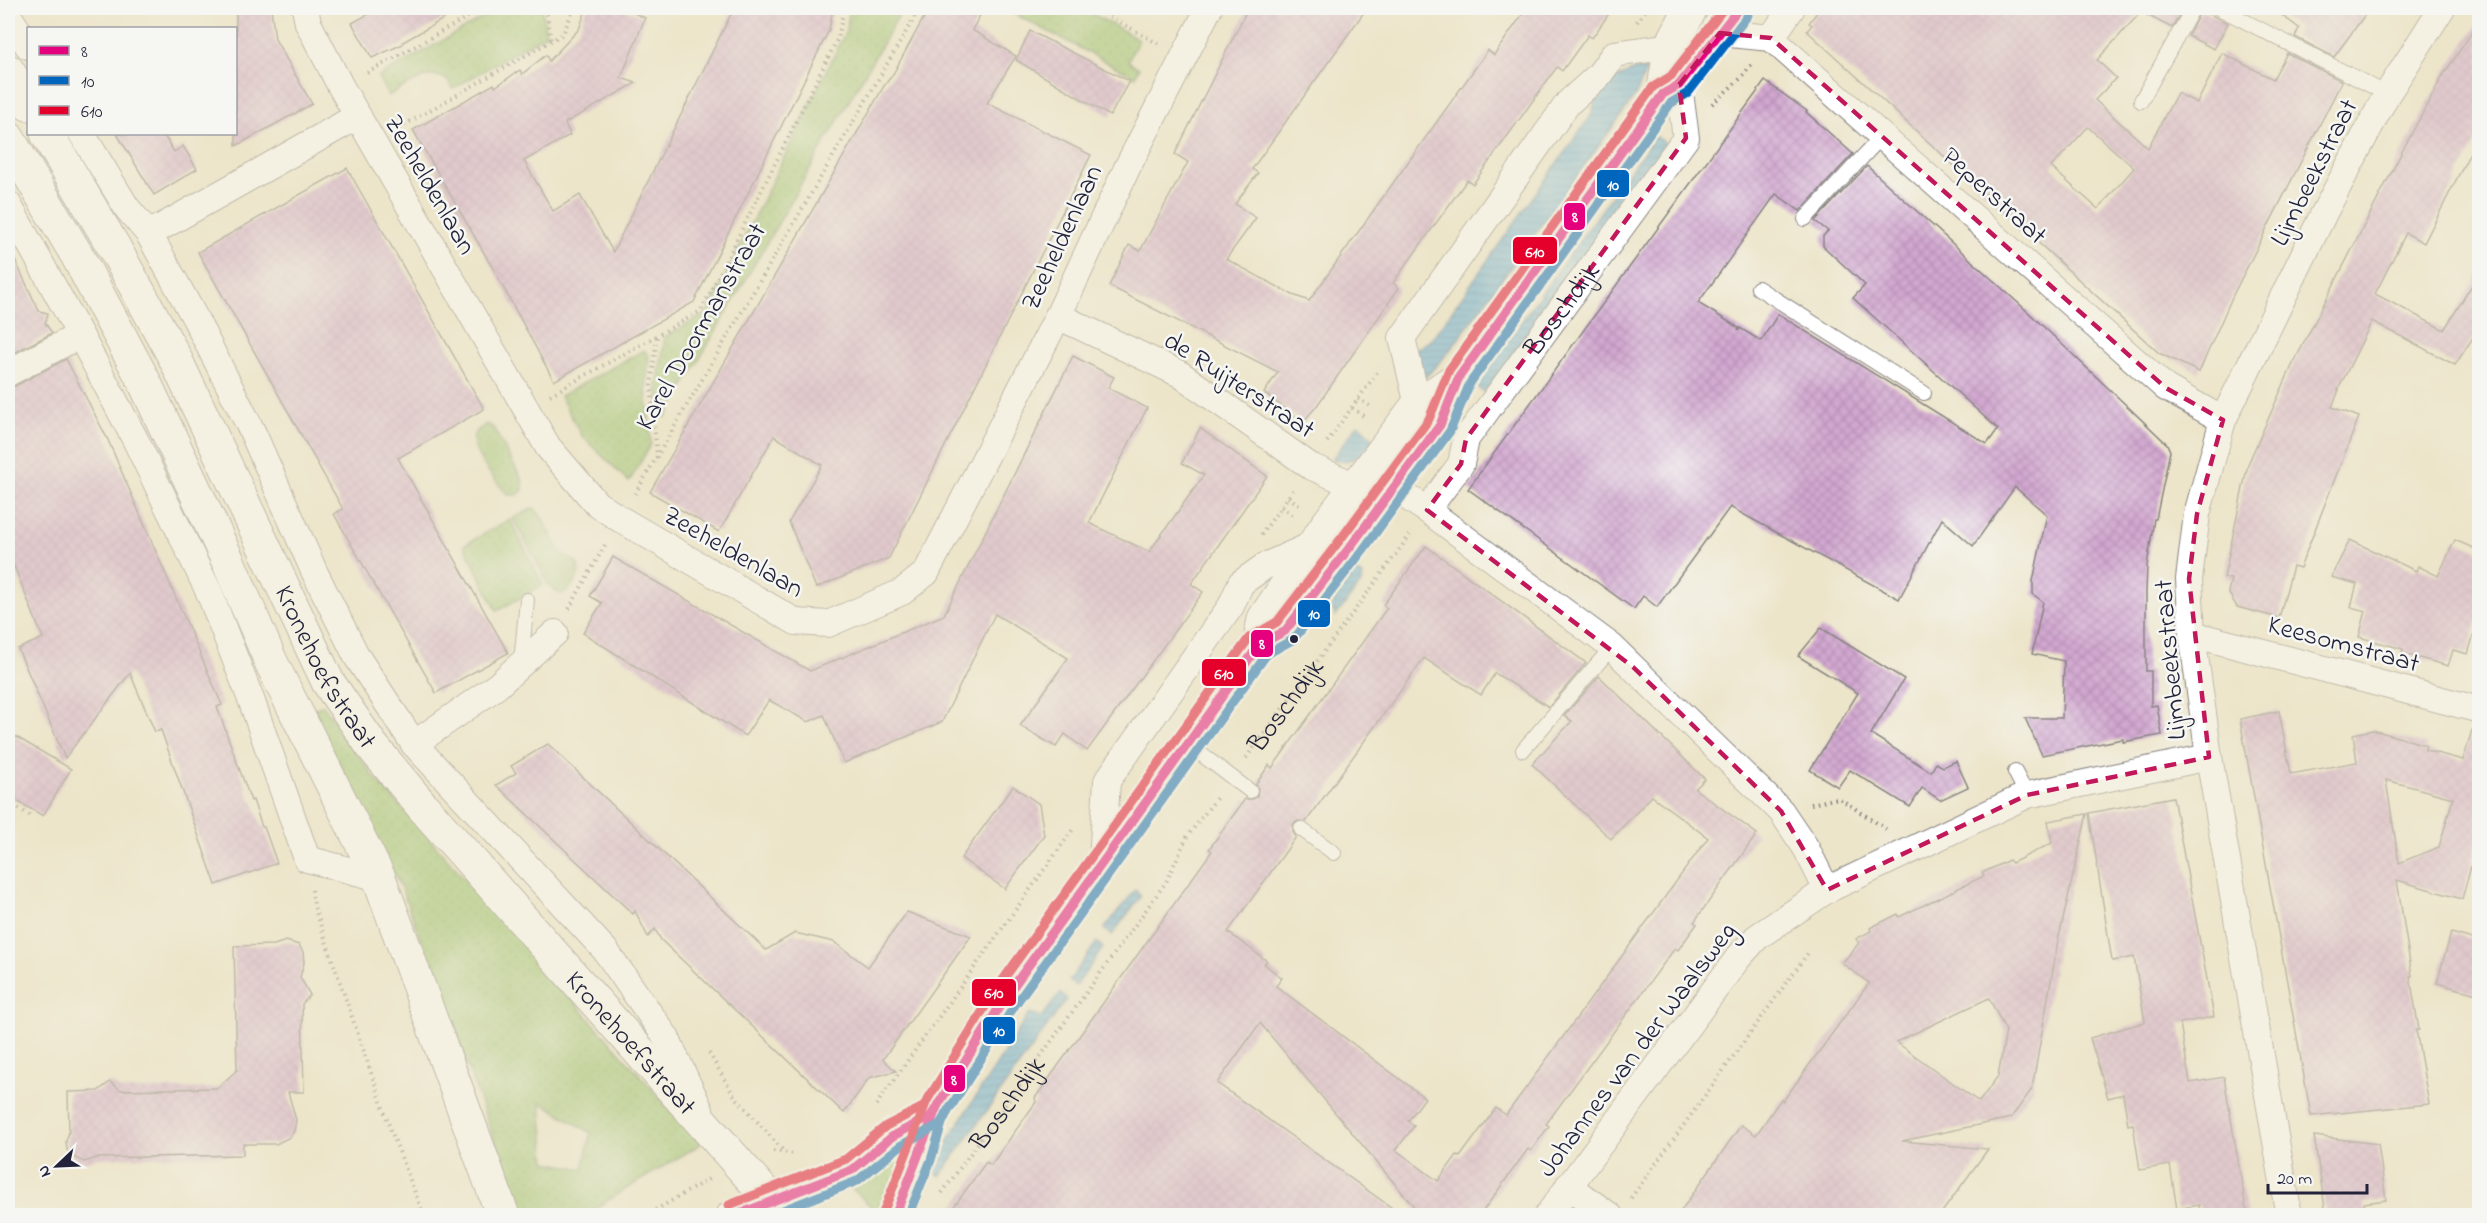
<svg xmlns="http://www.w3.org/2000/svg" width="2487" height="1223" font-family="'Indie Flower',sans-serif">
  <defs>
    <pattern id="grass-dots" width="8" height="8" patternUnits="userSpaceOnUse" patternTransform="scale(1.5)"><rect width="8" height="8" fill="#9ac370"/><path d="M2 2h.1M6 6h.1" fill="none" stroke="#84a762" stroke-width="1.8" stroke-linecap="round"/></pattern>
    <pattern id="water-rules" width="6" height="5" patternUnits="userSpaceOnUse" patternTransform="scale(1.5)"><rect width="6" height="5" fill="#5faad7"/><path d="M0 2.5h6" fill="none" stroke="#4e8ab0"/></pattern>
    <pattern id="building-cross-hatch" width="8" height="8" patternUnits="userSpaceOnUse" patternTransform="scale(1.5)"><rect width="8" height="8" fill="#d2a7d0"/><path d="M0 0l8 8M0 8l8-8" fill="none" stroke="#b48fb4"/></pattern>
  </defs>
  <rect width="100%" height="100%" fill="#f6f6f2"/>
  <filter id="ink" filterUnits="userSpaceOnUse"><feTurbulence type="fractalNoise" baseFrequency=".0167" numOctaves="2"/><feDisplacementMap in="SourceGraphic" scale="12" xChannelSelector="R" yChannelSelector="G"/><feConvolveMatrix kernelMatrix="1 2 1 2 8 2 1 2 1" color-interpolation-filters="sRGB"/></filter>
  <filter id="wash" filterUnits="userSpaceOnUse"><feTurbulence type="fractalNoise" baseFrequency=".008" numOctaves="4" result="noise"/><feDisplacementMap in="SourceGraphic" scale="24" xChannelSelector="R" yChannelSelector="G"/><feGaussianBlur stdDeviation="1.35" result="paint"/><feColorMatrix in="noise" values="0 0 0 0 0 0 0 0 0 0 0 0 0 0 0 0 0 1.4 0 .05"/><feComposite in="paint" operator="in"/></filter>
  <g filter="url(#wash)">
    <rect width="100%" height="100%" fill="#ede5ca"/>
    <g fill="url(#grass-dots)" stroke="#5e7256" stroke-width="1.5" fill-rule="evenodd">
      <path d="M 500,8 L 542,8 L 546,34 L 453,89 C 441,60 405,87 388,96 L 378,77 Z"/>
      <polygon points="850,8 903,8 666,417 660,415 657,386 665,337 707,313 846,31"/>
      <polygon points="1003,8 1081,8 1139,39 1128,61 1139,68 1135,77"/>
      <polygon points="644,350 649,356 646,388 651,444 629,482 582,436 560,396"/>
      <path d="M 486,424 L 493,427 L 523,482 L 523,490 L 517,495 L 508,495 C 498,484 466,448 475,433 C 477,430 483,427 486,424 Z"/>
      <path d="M 534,508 C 547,519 551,540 562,553 C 566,559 578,559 579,568 C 581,577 569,591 561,594 L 550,587 L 513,518 Z"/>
      <polygon points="510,519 543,585 497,611 464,545"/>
      <path d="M 323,705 L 371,773 L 701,1144 L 621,1192 L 586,1215 L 522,1215 L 403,892 L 312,710 ZM 541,1102 L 591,1133 L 583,1169 L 546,1162 Z"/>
      <polygon points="910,1151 885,1211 874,1209 852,1189 853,1186 870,1178 904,1152"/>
    </g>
    <g fill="url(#water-rules)" stroke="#406689" stroke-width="1.5">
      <path d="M 1637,69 L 1647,69 L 1636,95 L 1449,352 L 1424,379 L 1416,349 L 1431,340 L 1592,114 C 1597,85 1611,80 1637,69 Z"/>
      <polygon points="1655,136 1666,143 1485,393 1477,387 1484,373"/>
      <path d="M 1358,424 L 1374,439 C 1362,455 1353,465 1332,459 Z"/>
      <polygon points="1355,571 1363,576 1362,582 1336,616 1331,608 1336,597"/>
      <polygon points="1135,890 1141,896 1112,935 1104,929"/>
      <polygon points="1097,942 1103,948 1076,986 1069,981"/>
      <polygon points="1060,993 1067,999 940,1176 929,1169 1029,1014 1042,1017"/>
    </g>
    <g id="blocks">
      <g fill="url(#building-cross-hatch)" fill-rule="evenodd">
        <polygon points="236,8 271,8 275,39 312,104 236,146"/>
        <polygon points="380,8 463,8 403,42 403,44 372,58 352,23"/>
        <polygon points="587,8 623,8 645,18 621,78 636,83 565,123 570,135 524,161 553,211 580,195 613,252 734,8 833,8 829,30 694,302 554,381 495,272 413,130 494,84 495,87 520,70 522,74 546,55 549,61 579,29"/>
        <polygon points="929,8 984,8 972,30 1016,56 987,103 1091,155 889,558 816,588 789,522 822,465 774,436 719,532 650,492 884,86 893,74"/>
        <polygon points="1248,8 1367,8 1252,169 1258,173 1235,204 1256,218 1226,259 1293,295 1309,301 1488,50 1494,55 1527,8 1613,8 1592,38 1588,35 1562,71 1557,67 1473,184 1467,180 1393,283 1399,288 1316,407 1303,422 1264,393 1278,372 1109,286 1129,245 1140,251 1188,162 1175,154"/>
        <path d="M 1820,8 L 2183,8 L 2172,28 L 2141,12 L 2097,60 L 2116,78 L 2095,100 L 2148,148 L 2177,93 L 2197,103 L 2222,53 L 2273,79 L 2287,53 L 2342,81 L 2233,295 L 2199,372 L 2159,353 L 1807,31 L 1812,25 L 1809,23 ZM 2088,127 L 2134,168 L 2098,209 L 2051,167 Z"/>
        <polygon points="2272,8 2370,8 2334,57 2295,37 2299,28"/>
        <polygon points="2201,10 2228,23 2214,49 2188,36"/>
        <polygon points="2480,20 2480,133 2424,243 2406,233 2375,294 2444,330 2480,272 2480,327 2455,365 2372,321 2338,390 2339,390 2332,407 2359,417 2300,568 2293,566 2279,618 2237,607 2228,592 2231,579 2224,578 2248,464 2291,368 2406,144 2442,77"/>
        <polygon points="1030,31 1129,81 1110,116 1016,60"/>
        <polygon points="1765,81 1807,111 1806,112 1853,154 1800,211 1776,194 1698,303 1739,328 1738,331 1740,328 1761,341 1778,314 1987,444 1998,429 1853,298 1865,285 1823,246 1823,236 1828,231 1815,221 1867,166 2027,311 2167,444 2170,451 2156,519 2154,519 2147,566 2146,591 2146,671 2151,671 2151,706 2157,705 2162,735 2123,742 2123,739 2042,755 2025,718 2062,718 2064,661 2032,654 2043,602 2033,594 2033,581 2047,515 2015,487 1973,546 1942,519 1899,599 1730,507 1657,607 1643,596 1634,609 1468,489"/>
        <polygon points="117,134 163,134 174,152 183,146 197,169 154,195"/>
        <polygon points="347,168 484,409 398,458 508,653 436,693 334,514 343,509 198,252"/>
        <polygon points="8,245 39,311 48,313 45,323 52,333 8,356"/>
        <polygon points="1073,356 1114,377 1108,388 1147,408 1089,523 1149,552 1204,475 1182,463 1200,428 1267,476 1191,584 1203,592 1087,751 1065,734 1056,747 1020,726 1068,658 995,614 942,722 844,763 824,715 808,722 769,700 745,736 583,633 602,603 590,596 613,557 810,671 944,615"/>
        <polygon points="66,359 108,440 222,705 217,707 251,801 253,800 262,827 264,827 277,863 216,885 161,730 155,732 130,673 65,758 18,649 43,638 8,551 8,388 15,386"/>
        <polygon points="2350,540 2416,571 2418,566 2438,576 2455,540 2480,551 2480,613 2468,654 2453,650 2448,666 2402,653 2403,649 2359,637 2366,611 2351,607 2357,584 2331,577"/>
        <polygon points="1426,546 1586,663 1549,707 1495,673 1481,695 1424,658 1306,822 1298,821 1293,824 1293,832 1296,837 1228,932 1267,961 1264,964 1282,978 1276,986 1425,1098 1408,1121 1414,1126 1396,1150 1438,1181 1457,1155 1460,1157 1496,1108 1506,1115 1708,838 1652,796 1611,839 1532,764 1572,721 1564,716 1599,676 1705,779 1695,789 1757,834 1694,922 1697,924 1678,950 1675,948 1546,1124 1549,1126 1531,1151 1528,1149 1480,1215 1421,1215 1260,1023 1217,1083 1402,1215 948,1215 986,1162 991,1165 1036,1102 1035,1098 1212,851 1209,849 1245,799 1253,799 1257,796 1258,788 1256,784 1269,765 1272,768 1387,608 1383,605"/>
        <polygon points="1821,628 1904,679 1871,734 1931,772 1936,763 1943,767 1956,761 1968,787 1940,800 1922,788 1910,807 1850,770 1838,787 1810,770 1858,693 1798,656"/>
        <path d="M 2279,711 L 2291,774 L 2357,762 L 2353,734 L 2373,730 L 2426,745 L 2425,750 L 2463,760 L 2472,730 L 2480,731 L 2480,834 L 2462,899 L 2397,880 L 2412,976 L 2410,976 L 2419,1030 L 2416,1030 L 2429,1104 L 2311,1116 L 2240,719 ZM 2386,780 L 2453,798 L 2439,847 L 2399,863 Z"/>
        <polygon points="8,732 71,769 43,816 8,796"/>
        <polygon points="548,744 766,950 795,933 834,942 868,967 907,912 971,936 883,1059 896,1071 869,1078 844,1113 661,940 655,929 648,937 635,911 633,914 496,785 516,773 511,766"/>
        <polygon points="1013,786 1039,804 1044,835 1005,889 961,858"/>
        <polygon points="2173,797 2214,1017 2180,1023 2190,1083 2224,1077 2247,1215 2200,1215 2199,1205 2177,1209 2170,1165 2140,1170 2133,1124 2128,1125 2123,1094 2108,1098 2090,1038 2145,1022 2134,957 2112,961 2089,813"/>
        <path d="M 2087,814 L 2059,937 L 2059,935 L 2032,1089 L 2011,1118 L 1902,1141 L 1988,1149 L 1940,1215 L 1678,1215 L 1741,1125 L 1756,1135 L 1781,1099 L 1783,1101 L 1869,983 L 1842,963 L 1859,943 L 1856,939 L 1871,931 L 1870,928 L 1898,914 L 1899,917 L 1984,876 L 1982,873 L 2009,860 L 2012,863 L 2052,843 L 2048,821 ZM 1989,998 L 2006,1031 L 1998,1076 L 1979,1102 L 1896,1042 Z"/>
        <polygon points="2451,933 2480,941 2480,995 2437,983"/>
        <polygon points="286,941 299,945 303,952 304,963 300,977 310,995 302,1004 304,1092 288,1092 296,1120 294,1131 290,1137 276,1144 243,1144 243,1155 97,1158 84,1162 71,1156 67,1150 66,1141 69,1132 68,1092 98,1091 110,1082 121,1090 217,1088 237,1070 234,946 274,945"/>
        <polygon points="2314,1136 2378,1144 2386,1200 2364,1203 2366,1215 2326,1215"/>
      </g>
    </g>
  </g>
  <g filter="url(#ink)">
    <use href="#blocks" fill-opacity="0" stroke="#888482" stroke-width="1.5"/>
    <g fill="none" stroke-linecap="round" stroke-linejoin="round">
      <g stroke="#888482" stroke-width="16">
        <g id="lane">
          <polyline points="2219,8 2387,94"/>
          <polyline points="2141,101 2193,8"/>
          <polyline points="1805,219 1883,135"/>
          <polyline points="1758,288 1924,393"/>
          <polyline points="521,662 527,600"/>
          <polyline points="1189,745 1250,791"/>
          <polyline points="1523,750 1612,647"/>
          <polyline points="2015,772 2027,795"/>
          <polyline points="1301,829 1334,853"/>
        </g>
      </g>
      <g stroke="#888482" stroke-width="28">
        <g id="street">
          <polyline points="305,8 308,23 341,87 548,447 597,504 620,519 796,622 828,624 902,592 926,573 1058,316 1128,166 1209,8"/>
          <polyline points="8,15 28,46"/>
          <polyline points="1720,33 1771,38 2166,388 2223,420"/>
          <polyline points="1771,38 1792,8"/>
          <polyline points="82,134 127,208 149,234 196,320 252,431 314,571 357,657 414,744 605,950 666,1037 700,1110"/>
          <polyline points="8,204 80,335 136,441 209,592 252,702 307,859 379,878"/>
          <polyline points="149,234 358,116"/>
          <polyline points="1058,316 1180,374 1310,466 1356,486 1393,488 1427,510 1612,647 1781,811 1806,848 1827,890"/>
          <polyline points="8,373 80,335"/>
          <polyline points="1418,405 1402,338 1568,103 1599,75 1614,54 1671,46"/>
          <path id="s3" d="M 1427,510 L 1461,464 L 1466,439 L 1686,138 L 1679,85"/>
          <polyline points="2192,634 2480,710"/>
          <polyline points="414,744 497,686 555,633"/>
          <polyline points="1102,861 1107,781 1231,606 1241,583 1265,566 1314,544"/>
          <polyline points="1568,1186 1610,1216"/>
          <polyline points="1547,1216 1738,958 1757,937 1827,890 2027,795 2209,757"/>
          <polyline points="2289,1216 2209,757 2192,634 2189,579 2197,514 2223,420 2324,213 2387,94 2442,8"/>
        </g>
      </g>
      <g stroke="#888482" stroke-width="35">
        <g id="secondary">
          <polyline points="1663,94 1671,46 1691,8"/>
          <polyline points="1259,645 1285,631 1353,543 1440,425 1459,377 1663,94 1679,85 1739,8"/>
          <polyline points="770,1200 852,1170 876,1152 893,1136 931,1116"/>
          <polyline points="895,1216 901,1195 918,1162 931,1116 1005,998 1259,645 1264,619 1327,525 1418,405 1459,377"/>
        </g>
      </g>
      <g stroke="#888482" stroke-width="35">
        <g id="primary">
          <polyline points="8,71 28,104"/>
          <path id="s4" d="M 47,134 L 115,249 L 174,356 L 328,682 L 372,746 L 423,807 L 785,1216"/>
          <polyline points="8,138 78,257 144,381 228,561 271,662 379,878 503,1216"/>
          <polyline points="733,1216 770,1200"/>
        </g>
      </g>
      <g stroke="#888482" stroke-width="4" stroke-dasharray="1.5 4.5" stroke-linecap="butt">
        <polyline points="546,8 551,41"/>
        <polyline points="1094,8 1159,44"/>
        <polyline points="1637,22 1647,8"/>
        <polyline points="367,73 484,8"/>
        <polyline points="1712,104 1741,78 1751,65"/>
        <polyline points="399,128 563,34 574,8"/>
        <polyline points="550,395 701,311 838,38 844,8"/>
        <polyline points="1358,399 1373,408"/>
        <polyline points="1352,408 1366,418"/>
        <polyline points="1327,442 1379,370"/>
        <polyline points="657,458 651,386 657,335"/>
        <polyline points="635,494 920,8"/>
        <polyline points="1288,497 1301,506"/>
        <polyline points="1281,507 1293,515"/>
        <polyline points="1261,535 1293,490"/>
        <polyline points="569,609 605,545"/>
        <path id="s1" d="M 1246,758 L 1410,535"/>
        <polyline points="8,802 31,816"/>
        <polyline points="1811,804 1839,798 1886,829"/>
        <polyline points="312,890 314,906 390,1128 424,1216"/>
        <polyline points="709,1053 733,1094 784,1152"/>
        <polyline points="876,1105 1074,828"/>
        <polyline points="773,1151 795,1154"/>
        <path id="s2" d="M 942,1193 L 1166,882 L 1187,837 L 1218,796"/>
        <polyline points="1631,1198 1808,953"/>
        <polyline points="645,1216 709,1179"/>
      </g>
      <use href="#lane" stroke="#fff" stroke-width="14"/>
      <use href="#street" stroke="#fff" stroke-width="26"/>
      <use href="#secondary" stroke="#fff" stroke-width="33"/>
      <use href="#primary" stroke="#fff" stroke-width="33"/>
      <g stroke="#f6f6f2" stroke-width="14">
        <g id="bus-1">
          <polyline points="734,1216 852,1170 893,1136 931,1116 1005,998 1259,645 1285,631 1353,543 1440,425 1459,377 1663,94 1679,85 1739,8"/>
          <polyline points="895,1216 938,1104"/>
        </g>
      </g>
      <g stroke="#f6f6f2" stroke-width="14">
        <g id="bus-2">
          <polyline points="768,1216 857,1181 900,1146 940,1124 1015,1005 1267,654 1294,639 1363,550 1450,431 1470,383 1671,103 1688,93 1748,15"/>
          <polyline points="908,1216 931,1160 942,1123 948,1110"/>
        </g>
      </g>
      <g stroke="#f6f6f2" stroke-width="14">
        <g id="bus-3">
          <polyline points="729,1205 846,1159 886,1126 923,1107 995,991 1249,638 1277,622 1343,536 1429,419 1449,370 1653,87 1671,76 1724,8"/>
          <polyline points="883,1213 928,1098"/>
        </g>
      </g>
      <use href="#bus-1" stroke="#e5007d" stroke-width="9"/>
      <use href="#bus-2" stroke="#0065bd" stroke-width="9"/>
      <use href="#bus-3" stroke="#e4002b" stroke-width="9"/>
    </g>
  </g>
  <path d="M0 0H2487V1223H0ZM 1720,33 L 1771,38 L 2166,388 L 2223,420 L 2197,514 L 2189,579 L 2209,757 L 2027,795 L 1827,890 L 1781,811 L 1633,667 L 1427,510 L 1461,464 L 1466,439 L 1686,138 L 1679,85 Z" fill="#ede5ca" fill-opacity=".55" fill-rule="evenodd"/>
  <path fill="none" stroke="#c2185b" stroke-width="4.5" stroke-dasharray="12 8" stroke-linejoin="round" d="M 1720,33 L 1771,38 L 2166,388 L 2223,420 L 2197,514 L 2189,579 L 2209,757 L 2027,795 L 1827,890 L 1781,811 L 1633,667 L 1427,510 L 1461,464 L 1466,439 L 1686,138 L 1679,85 Z"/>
  <circle fill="#22223b" stroke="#f6f6f2" stroke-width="2" cx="1294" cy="639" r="5"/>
  <g text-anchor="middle" stroke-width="5" stroke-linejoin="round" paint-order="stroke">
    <g font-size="27" fill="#22223b" stroke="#f6f6f2">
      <text transform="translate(2313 172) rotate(-63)" y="9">Lijmbeekstraat</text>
      <text transform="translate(431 184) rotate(60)" y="9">Zeeheldenlaan</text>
      <text transform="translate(1995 195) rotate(42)" y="9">Peperstraat</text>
      <text transform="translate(1061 237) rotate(-65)" y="9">Zeeheldenlaan</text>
      <text dy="9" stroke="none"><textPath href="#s3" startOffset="244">Boschdijk</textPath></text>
      <text transform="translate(700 326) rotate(-60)" y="9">Karel Doormanstraat</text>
      <text transform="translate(1240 384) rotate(33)" y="9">de Ruijterstraat</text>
      <text transform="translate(734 551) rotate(30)" y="9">Zeeheldenlaan</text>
      <text transform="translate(2344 643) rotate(15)" y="9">Keesomstraat</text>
      <text transform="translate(2169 660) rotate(-95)" y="9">Lijmbeekstraat</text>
      <text dy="9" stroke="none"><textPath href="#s4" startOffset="602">Kronehoefstraat</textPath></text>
      <text dy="9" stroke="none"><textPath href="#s1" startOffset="66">Boschdijk</textPath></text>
      <text dy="9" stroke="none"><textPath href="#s4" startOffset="1088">Kronehoefstraat</textPath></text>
      <text transform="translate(1636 1049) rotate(-53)" y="9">Johannes van der Waalsweg</text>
      <text dy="9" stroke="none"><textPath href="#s2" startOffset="111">Boschdijk</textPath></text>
    </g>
  </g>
  <g stroke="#f6f6f2" stroke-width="2">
    <rect x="1596" y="169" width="34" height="29" rx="6" fill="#0065bd"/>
    <rect x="1563" y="202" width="23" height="29" rx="6" fill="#e5007d"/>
    <rect x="1512" y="236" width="46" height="29" rx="6" fill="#e4002b"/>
    <rect x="1297" y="599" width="34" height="29" rx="6" fill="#0065bd"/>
    <rect x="1250" y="629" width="24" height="29" rx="6" fill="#e5007d"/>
    <rect x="1201" y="658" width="46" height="29" rx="6" fill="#e4002b"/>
    <rect x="971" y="978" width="46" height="29" rx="6" fill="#e4002b"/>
    <rect x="982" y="1016" width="34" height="29" rx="6" fill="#0065bd"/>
    <rect x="943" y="1064" width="23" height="29" rx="6" fill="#e5007d"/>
  </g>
  <g font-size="16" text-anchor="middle" font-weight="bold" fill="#fff">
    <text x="1613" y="190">10</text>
    <text x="1575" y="222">8</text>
    <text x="1535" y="257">610</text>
    <text x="1314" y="619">10</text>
    <text x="1262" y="649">8</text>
    <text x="1224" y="679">610</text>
    <text x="994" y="998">610</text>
    <text x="999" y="1036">10</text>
    <text x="954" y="1085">8</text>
  </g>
  <rect width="2487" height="1223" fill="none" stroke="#f6f6f2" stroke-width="30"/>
  <rect x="27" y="27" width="210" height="108" fill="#f6f6f2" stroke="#a1a1a9" stroke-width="1.5"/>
  <rect x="39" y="46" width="30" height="9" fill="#e5007d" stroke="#a1a1a9" stroke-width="1.5"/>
  <text x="81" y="57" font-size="18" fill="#22223b">8</text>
  <rect x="39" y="76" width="30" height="9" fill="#0065bd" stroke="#a1a1a9" stroke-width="1.5"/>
  <text x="81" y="87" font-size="18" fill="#22223b">10</text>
  <rect x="39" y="106" width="30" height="9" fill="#e4002b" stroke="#a1a1a9" stroke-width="1.5"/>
  <text x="81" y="117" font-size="18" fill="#22223b">610</text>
  <g transform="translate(57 1166) rotate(247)" stroke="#f6f6f2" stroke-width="4.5" paint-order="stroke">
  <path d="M0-4.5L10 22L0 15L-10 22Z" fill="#22223b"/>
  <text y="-9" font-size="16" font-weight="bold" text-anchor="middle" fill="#22223b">N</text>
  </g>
  <path d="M2268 1184v9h99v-9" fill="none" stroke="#22223b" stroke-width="3"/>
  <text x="2277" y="1184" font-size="18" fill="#22223b" stroke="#f6f6f2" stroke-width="4.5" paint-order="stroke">20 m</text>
</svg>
